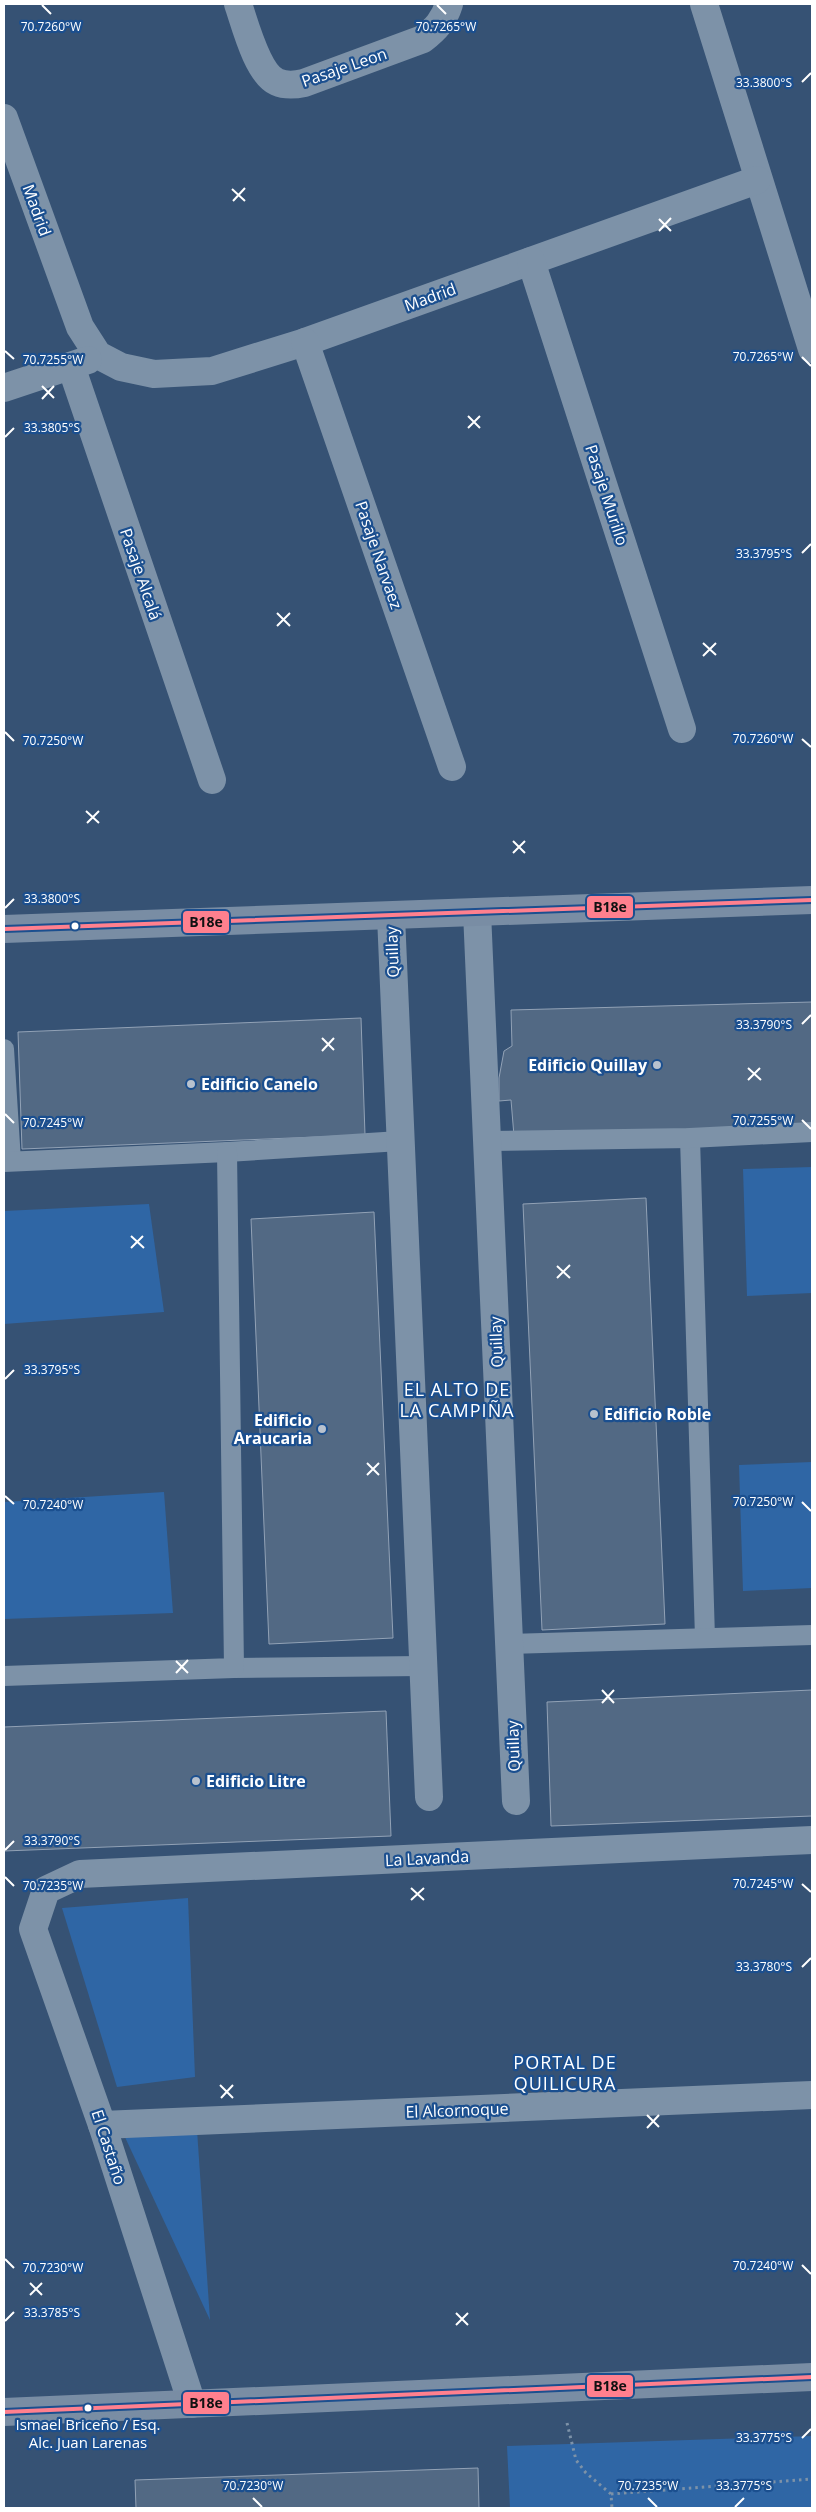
<svg xmlns="http://www.w3.org/2000/svg" width="816" height="2512" font-family="'Open Sans',sans-serif">
  <rect width="100%" height="100%" fill="#365274"/>
  <g fill="#2f66a5">
    <polygon points="812,1167 812,1293 747,1296 743,1169"/>
    <polygon points="149,1204 164,1312 4,1324 4,1211"/>
    <polygon points="812,1462 812,1588 743,1591 739,1465"/>
    <polygon points="164,1492 173,1613 4,1619 4,1502"/>
    <polygon points="188,1898 195,2077 117,2087 62,1908"/>
    <polygon points="197,2130 210,2320 124,2135"/>
    <polygon points="812,2436 812,2508 510,2508 507,2446"/>
  </g>
  <g fill="#526984" stroke="#92a2b6">
    <polygon points="812,1002 812,1125 514,1136 511,1100 499,1101 499,1078 504,1051 512,1046 511,1010"/>
    <polygon points="361,1018 365,1135 22,1149 18,1032"/>
    <polygon points="646,1198 665,1624 542,1630 523,1204"/>
    <polygon points="374,1212 393,1638 269,1644 251,1219"/>
    <polygon points="812,1690 812,1816 551,1826 547,1702"/>
    <polygon points="386,1711 391,1836 4,1851 4,1727"/>
    <polygon points="478,2468 479,2508 136,2508 135,2480"/>
  </g>
  <g fill="none" stroke-linecap="round" stroke-linejoin="round">
    <g stroke="#7d92a8" stroke-width="3" stroke-dasharray="2.5 4" stroke-linecap="butt">
      <polyline points="567,2423 576,2460 586,2473 611,2494 612,2508"/>
      <polyline points="611,2494 812,2479"/>
    </g>
    <g stroke="#7d92a8" stroke-width="20">
      <polyline points="4,1049 11,1161"/>
      <polyline points="690,1138 705,1638"/>
      <polyline points="488,1141 690,1138 812,1132"/>
      <polyline points="4,1162 227,1152 400,1141"/>
      <polyline points="509,1644 812,1635"/>
      <polyline points="234,1668 423,1666"/>
      <polyline points="4,1676 234,1668 227,1152"/>
    </g>
    <g stroke="#7d92a8" stroke-width="28">
      <path d="M 238,4 C 245,24 257,73 277,82 C 286,86 295,85 304,83 L 423,39 C 436,29 444,20 449,4"/>
      <polyline points="704,4 812,349"/>
      <polyline points="4,118 80,327 98,355 121,367 154,374 212,371 305,342 757,180"/>
      <polyline points="531,261 682,729"/>
      <polyline points="305,342 452,767"/>
      <polyline points="71,366 212,780"/>
      <polyline points="4,388 88,360"/>
      <polyline points="477,912 516,1801"/>
      <polyline points="391,916 429,1797"/>
      <polyline points="102,2125 812,2095"/>
      <polyline points="192,2404 102,2125 33,1929 46,1890 80,1874 812,1840"/>
    </g>
    <g stroke="#798da4" stroke-width="28">
      <polyline points="4,929 812,900"/>
      <polyline points="4,2412 812,2377"/>
    </g>
    <g stroke="#1b4f8f" stroke-width="8">
      <g id="bus-1">
        <polyline points="4,929 812,900"/>
        <polyline points="4,2412 812,2377"/>
      </g>
    </g>
    <use href="#bus-1" stroke="#ff808e" stroke-width="4"/>
  </g>
  <path fill="none" stroke="#fff" stroke-width="2" d="M 42,5 L 51,14M 437,5 L 446,14M 802,82 L 811,73M 232,189 L 245,201M 233,201 L 245,188M 659,219 L 671,231M 659,231 L 671,218M 5,351 L 14,359M 802,357 L 811,366M 42,386 L 54,398M 42,399 L 54,386M 468,416 L 480,428M 468,428 L 480,416M 5,437 L 14,428M 802,553 L 811,544M 277,613 L 290,626M 277,626 L 290,613M 703,643 L 716,655M 703,656 L 716,643M 5,732 L 14,741M 802,739 L 811,747M 86,811 L 99,823M 87,823 L 99,811M 513,841 L 525,853M 513,853 L 525,841M 5,908 L 14,899M 802,1024 L 811,1015M 322,1038 L 334,1050M 322,1051 L 334,1038M 748,1068 L 761,1080M 748,1080 L 760,1068M 5,1114 L 14,1123M 802,1120 L 811,1129M 131,1236 L 144,1248M 131,1248 L 143,1236M 557,1266 L 570,1278M 557,1278 L 570,1265M 5,1379 L 14,1370M 367,1463 L 379,1475M 367,1475 L 379,1463M 5,1496 L 14,1504M 802,1502 L 811,1511M 176,1661 L 188,1673M 176,1673 L 188,1660M 602,1690 L 614,1703M 602,1703 L 614,1690M 5,1850 L 14,1841M 5,1877 L 14,1886M 802,1884 L 811,1892M 411,1888 L 424,1900M 411,1900 L 424,1888M 802,1967 L 811,1958M 220,2085 L 233,2098M 221,2098 L 233,2085M 647,2115 L 659,2127M 647,2128 L 659,2115M 5,2259 L 14,2268M 802,2265 L 811,2274M 30,2283 L 42,2295M 30,2295 L 42,2283M 456,2313 L 468,2325M 5,2321 L 14,2312M 456,2325 L 468,2313M 802,2438 L 811,2429M 253,2498 L 262,2507M 648,2498 L 657,2507M 735,2507 L 744,2498"/>
  <g fill="#fff" stroke="#1b4f8f" stroke-width="2">
    <circle cx="75" cy="926" r="4.5"/>
    <circle cx="88" cy="2408" r="4.5"/>
  </g>
  <g fill="#b9c2ce" stroke="#1b4f8f" stroke-width="2">
    <circle cx="657" cy="1065" r="5"/>
    <circle cx="191" cy="1084" r="5"/>
    <circle cx="594" cy="1414" r="5"/>
    <circle cx="322" cy="1429" r="5"/>
    <circle cx="196" cy="1781" r="5"/>
  </g>
  <g text-anchor="middle" stroke-width="4.5" stroke-linejoin="round" paint-order="stroke">
    <g font-size="15" fill="#fff" stroke="#1b4f8f">
      <text x="88" y="2430">Ismael Briceño / Esq.<tspan x="88" dy="18">Alc. Juan Larenas</tspan></text>
    </g>
    <g font-size="16" fill="#fff" stroke="#1b4f8f">
      <text transform="translate(344 67) rotate(-19)" y="6">Pasaje Leon</text>
      <text transform="translate(37 210) rotate(70)" y="6">Madrid</text>
      <text transform="translate(430 297) rotate(-20)" y="6">Madrid</text>
      <text transform="translate(607 495) rotate(72)" y="6">Pasaje Murillo</text>
      <text transform="translate(379 555) rotate(71)" y="6">Pasaje Narvaez</text>
      <text transform="translate(141 574) rotate(71)" y="6">Pasaje Alcalá</text>
      <text transform="translate(392 952) rotate(-92)" y="6">Quillay</text>
      <text transform="translate(496 1342) rotate(-92)" y="6">Quillay</text>
      <text transform="translate(513 1746) rotate(-92)" y="6">Quillay</text>
      <text transform="translate(427 1858) rotate(-3)" y="6">La Lavanda</text>
      <text transform="translate(457 2110) rotate(-2)" y="6">El Alcornoque</text>
      <text transform="translate(109 2147) rotate(72)" y="6">El Castaño</text>
    </g>
    <g font-size="16" font-weight="bold" fill="#fff" stroke="#1b4f8f" text-anchor="start">
      <text x="647" y="1071" text-anchor="end">Edificio Quillay</text>
      <text x="201" y="1090">Edificio Canelo</text>
      <text x="604" y="1420">Edificio Roble</text>
      <text x="312" y="1426" text-anchor="end">Edificio<tspan x="312" dy="18">Araucaria</tspan></text>
      <text x="206" y="1787">Edificio Litre</text>
    </g>
    <g font-size="18" letter-spacing="1" fill="#fff" stroke="#1b4f8f">
      <text x="457" y="1396">EL ALTO DE<tspan x="457" dy="21">LA CAMPIÑA</tspan></text>
      <text x="565" y="2069">PORTAL DE<tspan x="565" dy="21">QUILICURA</tspan></text>
    </g>
  </g>
  <g font-size="12" text-anchor="middle" fill="#fff" stroke="#1b4f8f" stroke-width="4.5" stroke-linejoin="round" paint-order="stroke">
    <text x="51" y="31">70.7260°W</text>
    <text x="446" y="31">70.7265°W</text>
    <text x="764" y="87">33.3800°S</text>
    <text x="763" y="361">70.7265°W</text>
    <text x="53" y="364">70.7255°W</text>
    <text x="52" y="432">33.3805°S</text>
    <text x="764" y="558">33.3795°S</text>
    <text x="763" y="743">70.7260°W</text>
    <text x="53" y="745">70.7250°W</text>
    <text x="52" y="903">33.3800°S</text>
    <text x="764" y="1029">33.3790°S</text>
    <text x="763" y="1125">70.7255°W</text>
    <text x="53" y="1127">70.7245°W</text>
    <text x="52" y="1374">33.3795°S</text>
    <text x="763" y="1506">70.7250°W</text>
    <text x="53" y="1509">70.7240°W</text>
    <text x="52" y="1845">33.3790°S</text>
    <text x="763" y="1888">70.7245°W</text>
    <text x="53" y="1890">70.7235°W</text>
    <text x="764" y="1971">33.3780°S</text>
    <text x="763" y="2270">70.7240°W</text>
    <text x="53" y="2272">70.7230°W</text>
    <text x="52" y="2317">33.3785°S</text>
    <text x="764" y="2442">33.3775°S</text>
    <text x="744" y="2490">33.3775°S</text>
    <text x="253" y="2490">70.7230°W</text>
    <text x="648" y="2490">70.7235°W</text>
  </g>
  <g stroke="#1b4f8f" stroke-width="2">
    <rect x="586" y="895" width="48" height="24" rx="5" fill="#ff808e"/>
    <rect x="182" y="910" width="48" height="24" rx="5" fill="#ff808e"/>
    <rect x="586" y="2374" width="48" height="24" rx="5" fill="#ff808e"/>
    <rect x="182" y="2391" width="48" height="24" rx="5" fill="#ff808e"/>
  </g>
  <g font-size="14" text-anchor="middle" font-weight="bold" fill="#111">
    <text x="610" y="912">B18e</text>
    <text x="206" y="927">B18e</text>
    <text x="610" y="2391">B18e</text>
    <text x="206" y="2408">B18e</text>
  </g>
  <rect width="816" height="2512" fill="none" stroke="#ffffff" stroke-width="10"/>
</svg>
